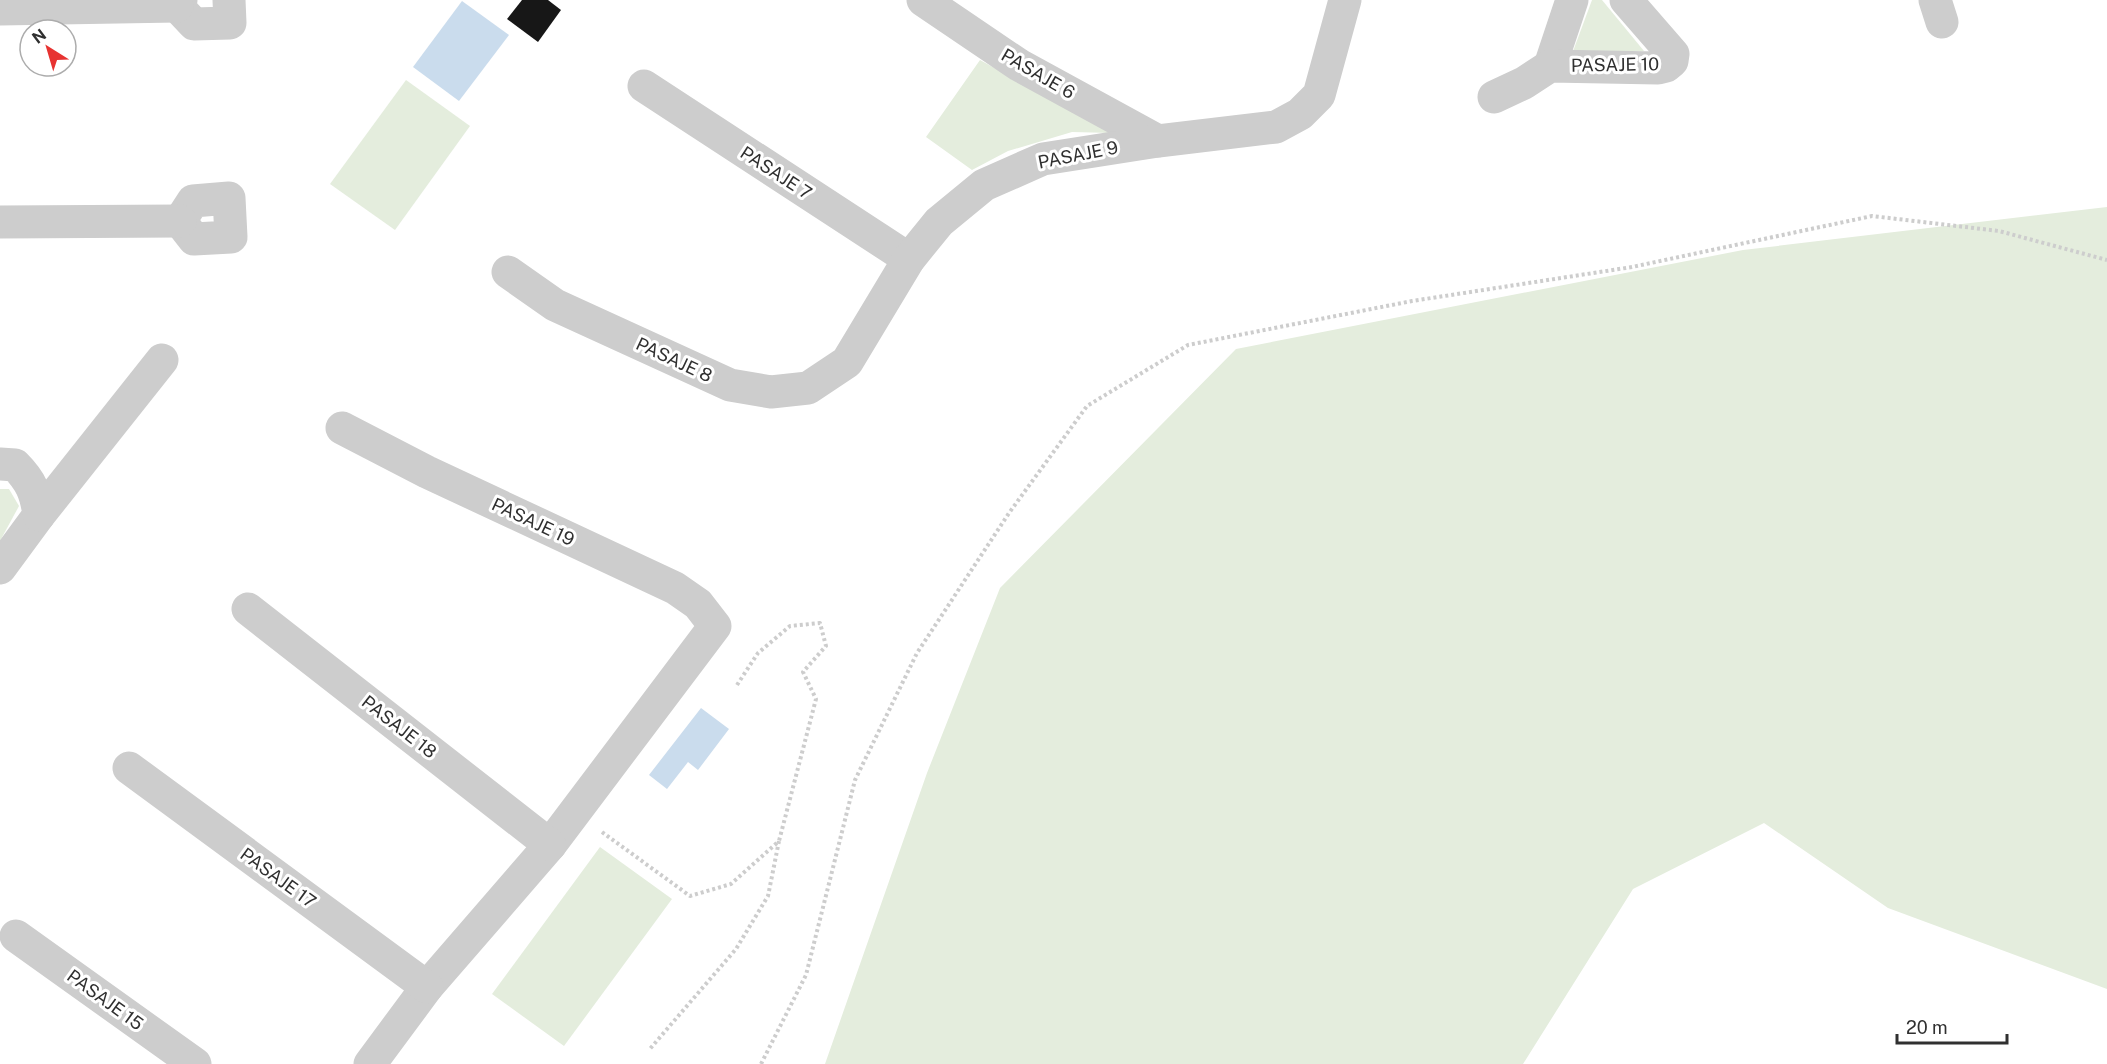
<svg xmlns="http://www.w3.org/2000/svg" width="2107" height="1064" font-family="'Public Sans',sans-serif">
  <rect width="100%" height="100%" fill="#fff"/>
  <g fill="#e4eddd">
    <polygon points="1592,0 1602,0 1644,51 1572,54"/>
    <polygon points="980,60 1112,133 1072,132 1008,151 972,170 926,137"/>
    <polygon points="406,80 470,126 395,230 330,184"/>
    <polygon points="2107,207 2107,989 1888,908 1764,823 1633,889 1523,1064 825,1064 927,773 1000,588 1236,349 1743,250"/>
    <polygon points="0,489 9,489 19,506 0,541"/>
    <polygon points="600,847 672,899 564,1046 492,994"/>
  </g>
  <g fill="#cadced">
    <polygon points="462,1 509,35 459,101 413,67"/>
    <polygon points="701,708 729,729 698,770 688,762 667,789 649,775"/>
  </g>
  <polygon fill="#171717" points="522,0 548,0 561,10 538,42 507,19"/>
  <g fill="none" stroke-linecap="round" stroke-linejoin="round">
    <g stroke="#cdcdcd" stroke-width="4" stroke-dasharray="3 3" stroke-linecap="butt">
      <polyline points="737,685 758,653 790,626 820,623 826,646 803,672 816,699 779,841"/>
      <polyline points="602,832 690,896 731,884 779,841 768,896 736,949 649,1050"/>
      <polyline points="761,1064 806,975 855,780 917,653 1009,513 1087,406 1188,345 1412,301 1632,267 1872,216 1999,231 2107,260"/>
    </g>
    <g stroke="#cdcdcd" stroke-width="33">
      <polyline points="181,0 177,6 194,24 230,23 229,0"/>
      <polyline points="923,0 1019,65 1158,141"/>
      <polyline points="1935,0 1942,22"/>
      <polyline points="0,9 177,6"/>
      <polyline points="1550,66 1572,0"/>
      <polyline points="644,86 909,259"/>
      <polyline points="1494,97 1524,83 1550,66 1658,68 1666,66 1672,61 1673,54 1626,0"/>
      <polygon points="229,198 231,237 194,239 180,221 193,201"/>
      <polyline points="0,222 180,221"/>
      <polyline points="508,272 555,305 730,385 771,392 808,388 847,362 909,259 939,222 984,185 1043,159 1158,141 1276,127 1300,114 1319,95 1345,0"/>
      <polyline points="342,428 427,472 675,588 698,604 715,626 550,845 427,987 370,1064"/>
      <path d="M 0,464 L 15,465 C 31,481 36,493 39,515 L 0,568"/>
      <polyline points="39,515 162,360"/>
      <polyline points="248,609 550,845"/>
      <polyline points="129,768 427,987"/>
      <polyline points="16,936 195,1064"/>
    </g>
  </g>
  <g text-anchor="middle" stroke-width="6" stroke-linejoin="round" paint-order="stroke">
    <g font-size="18" fill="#303030" stroke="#fff">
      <text transform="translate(1615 65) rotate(-1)" y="6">PASAJE 10</text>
      <text transform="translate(1038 74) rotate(30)" y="6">PASAJE 6</text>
      <text transform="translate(1078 155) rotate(-11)" y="6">PASAJE 9</text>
      <text transform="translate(776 173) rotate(33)" y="6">PASAJE 7</text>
      <text transform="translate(674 360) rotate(25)" y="6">PASAJE 8</text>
      <text transform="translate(533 522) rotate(25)" y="6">PASAJE 19</text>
      <text transform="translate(399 727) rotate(38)" y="6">PASAJE 18</text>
      <text transform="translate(278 878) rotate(36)" y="6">PASAJE 17</text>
      <text transform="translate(105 1000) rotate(36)" y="6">PASAJE 15</text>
    </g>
  </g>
  <g transform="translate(48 48) rotate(323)"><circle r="28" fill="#ffffff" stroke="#acacac" stroke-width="1.5"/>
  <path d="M0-4.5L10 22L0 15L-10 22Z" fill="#e73331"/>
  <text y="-9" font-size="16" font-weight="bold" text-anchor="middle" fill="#303030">N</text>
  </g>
  <path d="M1897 1034v9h110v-9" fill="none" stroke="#303030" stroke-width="3"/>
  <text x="1906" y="1034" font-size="18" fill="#303030" stroke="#ffffff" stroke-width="4.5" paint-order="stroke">20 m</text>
</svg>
